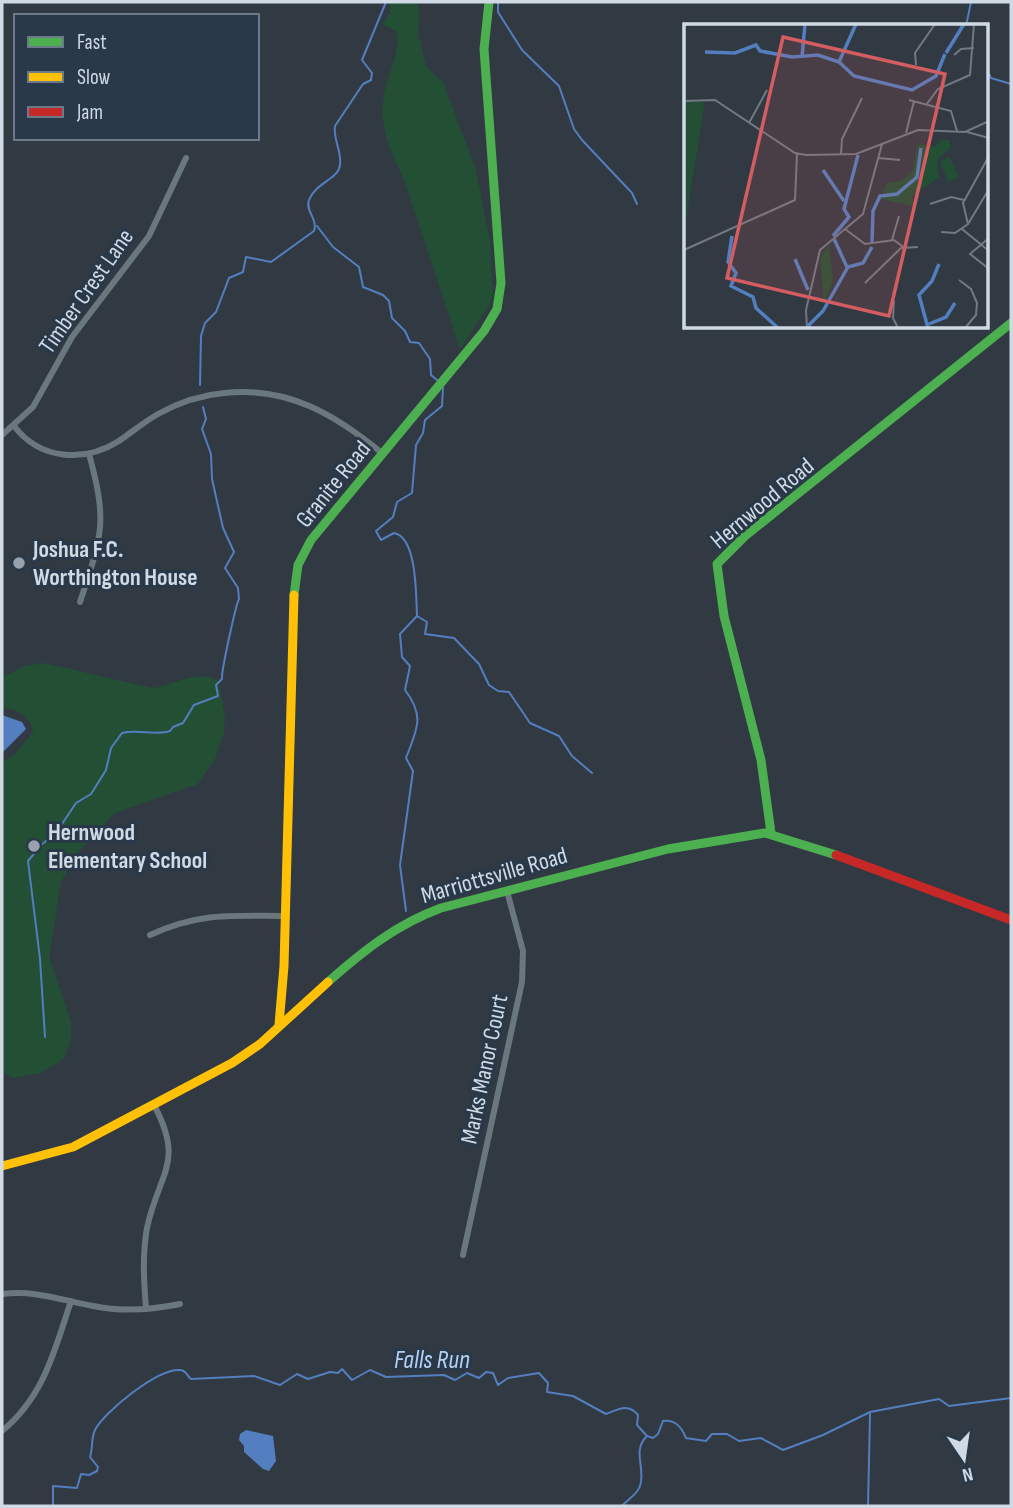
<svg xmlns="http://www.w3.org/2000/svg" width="1013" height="1508" font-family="'Sofia Sans Condensed',sans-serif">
  <rect width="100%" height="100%" fill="#313942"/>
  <g fill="#234f35">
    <path d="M 389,2 L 416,2 L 420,12 L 418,32 L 426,66 L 443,82 L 476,170 L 490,241 L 493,294 L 489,306 L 460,349 L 404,179 C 391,153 378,126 384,95 C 387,74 402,51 396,31 L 382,24 L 390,13 Z"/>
    <path d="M 45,663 L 152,688 C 175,686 196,668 218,681 L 225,716 L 224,733 L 215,759 L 198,784 L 115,813 L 77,854 L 61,882 L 49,956 L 71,1022 L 71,1039 L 65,1058 L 41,1073 L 13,1078 L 2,1071 L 2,762 L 16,753 L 33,732 C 32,717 16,708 2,708 L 2,677 L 25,666 Z"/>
  </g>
  <g fill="#537ebf">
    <polygon points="2,715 22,722 26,729 2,753"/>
    <polygon points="246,1430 273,1436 276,1461 269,1471 263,1469 244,1452 244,1446 239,1440 240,1434"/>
  </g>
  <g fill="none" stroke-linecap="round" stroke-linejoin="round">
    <g stroke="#537ebf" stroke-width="2">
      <polyline points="498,2 498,12 522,50 559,86 574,129 582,140 632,193 637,204"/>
      <polyline points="966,26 971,2"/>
      <polyline points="987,70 991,78 1011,84"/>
      <polyline points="317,226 333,247 359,267 363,287 383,295 389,301 392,318 405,331 410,342 419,343 430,359 431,375 437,380"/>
      <path d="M 200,385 L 201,336 L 205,323 L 216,312 L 229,278 L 243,272 L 246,257 L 271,262 L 314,231 C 318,219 305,211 309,200 C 316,182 339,179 340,165 C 342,151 333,140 335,126 L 363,84 L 371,80 L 372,73 L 362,60 L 386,2"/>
      <polyline points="417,616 427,622 425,634 454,638 479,664 489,685 498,691 509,692 530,723 559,736 572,756 592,773"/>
      <path d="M 406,911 L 400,865 L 413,771 L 406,758 C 416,731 426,717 405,690 L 410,666 L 402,657 L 400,634 L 417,616 C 416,595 417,537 394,533 L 381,540 L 376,531 L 393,517 L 397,502 L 412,493 L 416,445 L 423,433 L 425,420 L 442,406 L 443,388"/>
      <path d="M 45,1037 L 40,959 L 28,861 L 41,845 L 56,833 L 76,803 L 91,794 L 106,770 L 111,748 L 122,733 C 138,729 156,736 170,731 L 173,727 L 183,723 L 194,705 L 218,696 L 216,685 L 222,679 C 221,672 236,604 239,599 L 238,588 L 225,568 L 234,552 L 223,528 L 212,479 L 211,454 L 202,429 L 206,419 L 203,407"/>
      <path d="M 53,1506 L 53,1486 L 77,1488 L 81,1474 L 89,1475 L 97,1471 L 98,1467 L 90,1457 C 93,1448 91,1438 95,1430 C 104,1412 158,1368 180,1370 C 186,1370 187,1376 191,1379 L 254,1376 L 280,1385 L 297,1374 L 308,1379 L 330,1372 L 338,1373 L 342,1369 L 352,1380 L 370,1370 L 386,1377 L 444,1375 L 455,1380 L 467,1373 L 479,1378 L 486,1372 L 493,1373 L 498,1385 L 508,1378 L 539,1373 L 548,1383 L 547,1392 L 573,1396 L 606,1414 C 619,1409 628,1403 638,1415 L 637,1425 L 647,1436 L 653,1438 L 658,1434 L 663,1421 C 676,1419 682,1428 686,1438 L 706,1441 L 712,1434 L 727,1434 L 739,1441 L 761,1438 L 783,1450 L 823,1435 L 870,1412 L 939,1399 L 949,1406 L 1011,1398"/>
      <path d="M 622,1506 C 628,1499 637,1495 640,1486 C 646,1468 632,1452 646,1437"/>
      <polyline points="868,1506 870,1414"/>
    </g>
    <g stroke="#6a777e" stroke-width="6">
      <path d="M 14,426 C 40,460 84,463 119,441 C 132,432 144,422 158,414 C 178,403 201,395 224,393 C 288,386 336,415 383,454"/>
      <polyline points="2,435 33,407 72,337 149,236 186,158"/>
      <path d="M 80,602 C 102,535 108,523 89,454"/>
      <path d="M 150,935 C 200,912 232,916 285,916"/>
      <polyline points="463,1255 522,982 523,951 507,891"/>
      <path d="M 2,1294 C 35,1290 61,1300 93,1306 C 122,1312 151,1310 180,1304"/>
      <path d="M 146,1309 C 144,1282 142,1256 147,1228 C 159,1172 185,1163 154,1105"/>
      <path d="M 2,1431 C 44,1397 55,1349 71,1301"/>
    </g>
    <g stroke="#4caf50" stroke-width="9">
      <polyline points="294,595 298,565 311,540 484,331 497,309 501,283 484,49 489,2"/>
      <polyline points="771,833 761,760 724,616 717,564 745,536 1011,323"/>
      <path d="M 328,982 C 363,951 397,924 441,908 L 668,849 L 765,833 L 836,855"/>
    </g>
    <g stroke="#ffc107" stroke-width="9">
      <polyline points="279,1025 284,966 294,595"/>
      <polyline points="2,1166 73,1147 232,1063 260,1044 328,982"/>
    </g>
    <polyline stroke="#c62828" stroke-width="9" points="836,855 1011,920"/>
  </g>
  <g fill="#98a2ac" stroke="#29394a" stroke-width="2.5">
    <circle cx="19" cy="563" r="7"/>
    <circle cx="34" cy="846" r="7"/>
  </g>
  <g text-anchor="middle" stroke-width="6" stroke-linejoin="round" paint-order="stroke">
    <g font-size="24" fill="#d0dae5" stroke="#29394a">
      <text transform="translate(86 291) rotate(-55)" y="8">Timber Crest Lane</text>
      <text transform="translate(333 484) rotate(-51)" y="8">Granite Road</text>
      <text transform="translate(762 503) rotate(-40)" y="8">Hernwood Road</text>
      <text transform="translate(494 875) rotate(-16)" y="8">Marriottsville Road</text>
      <text transform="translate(484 1069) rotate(-78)" y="8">Marks Manor Court</text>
    </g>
    <g font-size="24" font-weight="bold" fill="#d0dae5" stroke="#29394a" text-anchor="start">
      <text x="33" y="557">Joshua F.C.<tspan x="33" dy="28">Worthington House</tspan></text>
      <text x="48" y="840">Hernwood<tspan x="48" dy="28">Elementary School</tspan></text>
    </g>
    <g font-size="26" font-style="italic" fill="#b6d0f5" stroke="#29394a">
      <text x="432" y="1368">Falls Run</text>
    </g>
  </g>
  <g transform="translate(684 24)">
    <rect width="304" height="304" fill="#313942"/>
    <path d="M 0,78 L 19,78 L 20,84 L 0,209 ZM 257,116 L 265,116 L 267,123 L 253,136 L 255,153 L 227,173 L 233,183 L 196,175 L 203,159 L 217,157 L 228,148 L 234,120 L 251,123 ZM 265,133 L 275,153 L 264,158 L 256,138 ZM 145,219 L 149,257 L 140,280 L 136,235 Z" fill="#234f35"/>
    <path fill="none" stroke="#537ebf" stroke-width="3.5" d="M 21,28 L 51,29 L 72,21 L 76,27 L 108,33 L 134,31 L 155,38 L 170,52 L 228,66 L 252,52 L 261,30M 262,29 L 280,0M 118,33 L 121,0M 155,38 L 172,0M 139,146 L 160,177M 48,212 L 44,238 L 52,249 L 47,262 L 69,273 L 72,284 L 94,304M 149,212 L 165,193 L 160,185 L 174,131M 150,215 L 163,243M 188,218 L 189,187 L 196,172 L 213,170 L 233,153 L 237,124M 111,235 L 124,266M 245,300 L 262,293 L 271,279M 124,302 L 139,287 L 164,243 L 179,239 L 188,223M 244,304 L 235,271 L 248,257 L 255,240"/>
    <path fill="none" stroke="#717983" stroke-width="2" d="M 270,31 L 277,25 L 290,24M 232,41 L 231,29 L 251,0M 225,76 L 267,87 L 273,107M 0,77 L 31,76 L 111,129 L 122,131 L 172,130 L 234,106 L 281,108 L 305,97M 242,81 L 254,65 L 286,51 L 290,0M 65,99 L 83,66M 283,108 L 305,114M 222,109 L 230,77M 157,130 L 158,115 L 178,74M 194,134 L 216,136M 246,180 L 267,173 L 280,176M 284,200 L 279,179 L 305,132M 161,205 L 181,220 L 210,216 L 219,223M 278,205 L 305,227M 257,208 L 271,209 L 284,200 L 305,165M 305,214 L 286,230 L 305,245M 208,216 L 215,192M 0,226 L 111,176 L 113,130M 275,256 L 287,265 L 293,279 L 292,291 L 281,304M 181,259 L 217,224 L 234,223M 210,277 L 209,294 L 214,304M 123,304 L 122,286 L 136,226 L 179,190 L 198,120"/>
    <path fill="#d45d61" fill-opacity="0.15" stroke="#d45d61" stroke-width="3.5" d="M 99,13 L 261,50 L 205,292 L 43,254 Z"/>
    <rect width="304" height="304" fill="none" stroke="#d0dae5" stroke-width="3.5"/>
  </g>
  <rect width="1013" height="1508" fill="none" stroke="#d0dae5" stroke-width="7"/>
  <rect x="14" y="14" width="245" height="126" fill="#29394a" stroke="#6c7988" stroke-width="2"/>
  <rect x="28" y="37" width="35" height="10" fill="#4caf50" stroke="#6c7988" stroke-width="2"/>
  <text x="77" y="49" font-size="21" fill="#d0dae5">Fast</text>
  <rect x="28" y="72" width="35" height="10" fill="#ffc107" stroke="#6c7988" stroke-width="2"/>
  <text x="77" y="84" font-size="21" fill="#d0dae5">Slow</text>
  <rect x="28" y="107" width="35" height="10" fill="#c62828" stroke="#6c7988" stroke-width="2"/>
  <text x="77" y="119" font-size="21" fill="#d0dae5">Jam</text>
  <g transform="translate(964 1459) rotate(167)" stroke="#29394a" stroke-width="5" paint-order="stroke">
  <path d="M0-5L12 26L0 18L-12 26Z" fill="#d0dae5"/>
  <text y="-10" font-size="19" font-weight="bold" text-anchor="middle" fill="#d0dae5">N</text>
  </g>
</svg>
